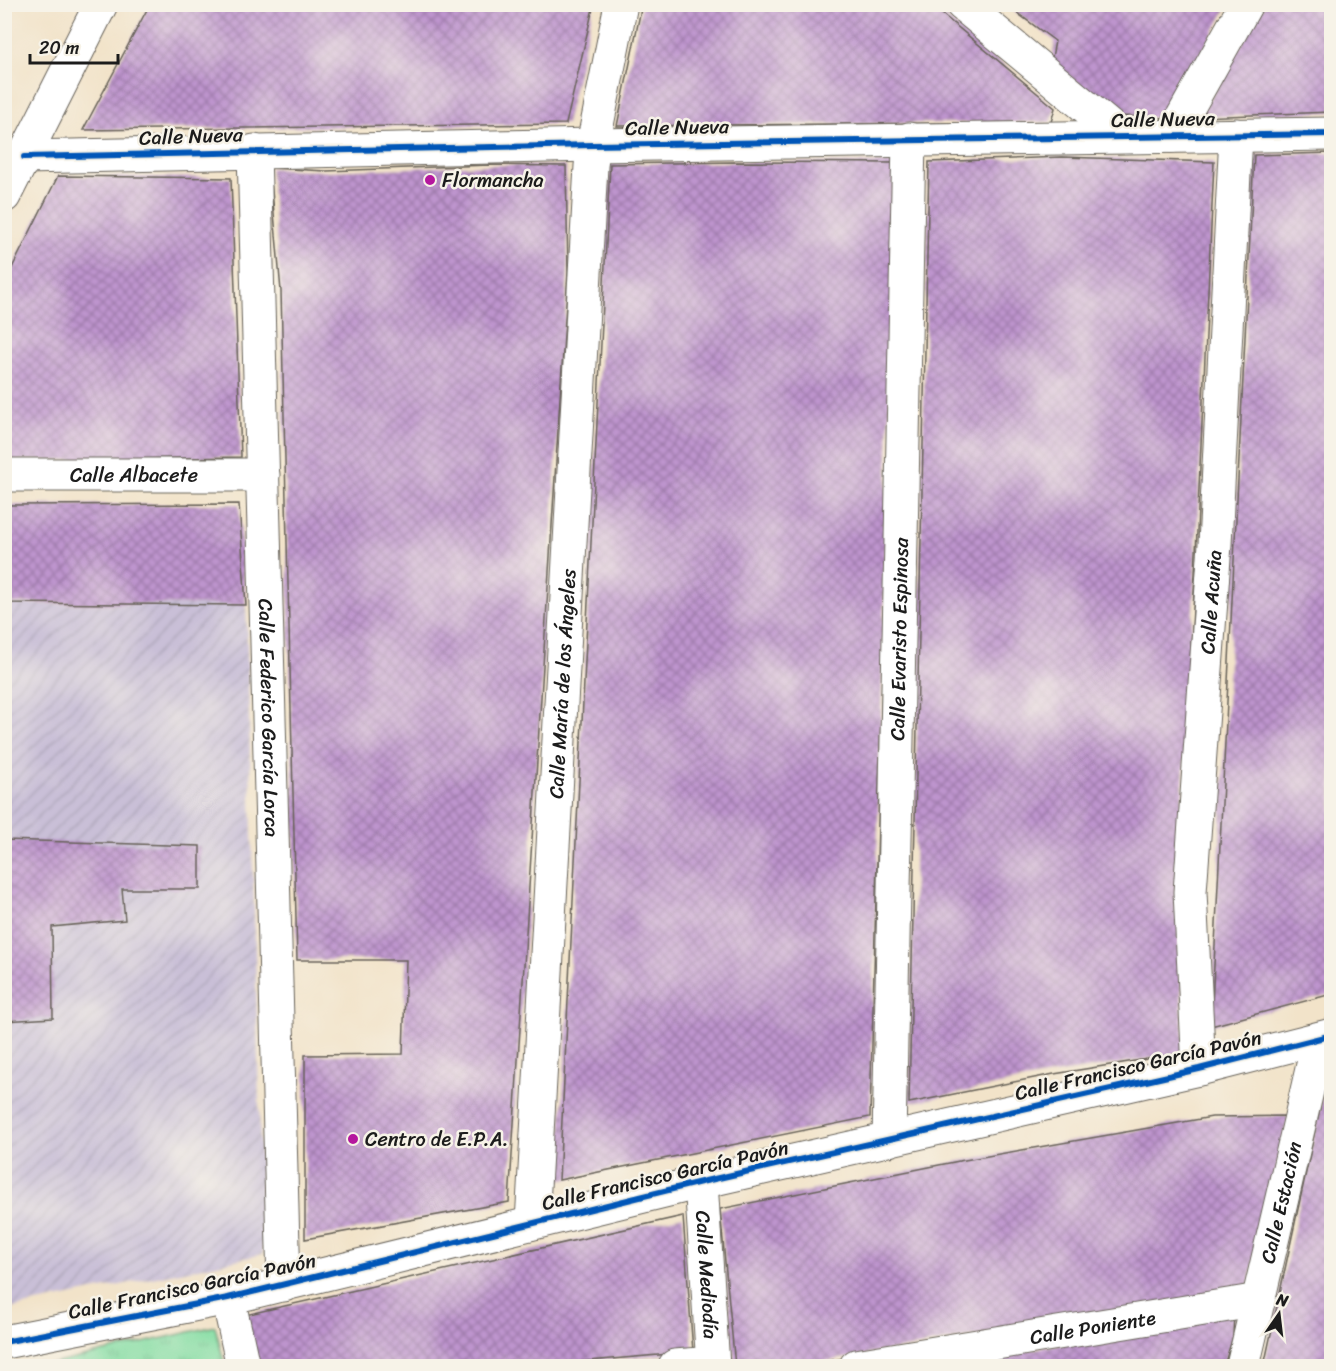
<svg xmlns="http://www.w3.org/2000/svg" width="1336" height="1371" font-family="Sriracha,sans-serif">
  <defs>
    <pattern id="industrial-furrows" width="10" height="10" patternUnits="userSpaceOnUse" patternTransform="scale(1.5)"><rect width="10" height="10" fill="#c9bfd7"/><path d="M-1 1l2-2M0 10L10 0M9 11l2-2" fill="none" stroke="#aca4b8"/></pattern>
    <pattern id="grass-tufts" width="24" height="20" patternUnits="userSpaceOnUse" patternTransform="scale(1.5)"><rect width="24" height="20" fill="#83dda3"/><path d="M3 7l-1-3M5 7V3M7 7l1-3M15 17l-1-3M17 17v-4M19 17l1-3" fill="none" stroke="#71bd8c"/></pattern>
    <pattern id="building-cross-hatch" width="8" height="8" patternUnits="userSpaceOnUse" patternTransform="scale(1.5)"><rect width="8" height="8" fill="#be94ce"/><path d="M0 0l8 8M0 8l8-8" fill="none" stroke="#9a78a6"/></pattern>
  </defs>
  <rect width="100%" height="100%" fill="#f7f3e8"/>
  <filter id="ink" filterUnits="userSpaceOnUse"><feTurbulence type="fractalNoise" baseFrequency=".0167" numOctaves="2"/><feDisplacementMap in="SourceGraphic" scale="12" xChannelSelector="R" yChannelSelector="G"/><feConvolveMatrix kernelMatrix="1 2 1 2 8 2 1 2 1" color-interpolation-filters="sRGB"/></filter>
  <filter id="wash" filterUnits="userSpaceOnUse"><feTurbulence type="fractalNoise" baseFrequency=".008" numOctaves="4" result="noise"/><feDisplacementMap in="SourceGraphic" scale="24" xChannelSelector="R" yChannelSelector="G"/><feGaussianBlur stdDeviation="1.35" result="paint"/><feColorMatrix in="noise" values="0 0 0 0 0 0 0 0 0 0 0 0 0 0 0 0 0 1.4 0 .05"/><feComposite in="paint" operator="in"/></filter>
  <g filter="url(#wash)">
    <rect width="100%" height="100%" fill="#f2e3c9"/>
    <polygon fill="url(#industrial-furrows)" points="4,604 246,605 263,1254 5,1310"/>
    <polygon fill="url(#grass-tufts)" stroke="#507c60" stroke-width="1.5" points="215,1326 225,1366 44,1366"/>
    <g id="blocks">
      <g fill="url(#building-cross-hatch)">
        <polygon points="150,4 594,4 566,124 83,130"/>
        <polygon points="642,4 930,4 1055,108 1051,122 617,126"/>
        <polygon points="1005,4 1229,4 1166,118 1121,116 1051,63 1055,41"/>
        <polygon points="1265,4 1332,4 1332,112 1199,117"/>
        <polygon points="1332,153 1332,994 1211,1026 1254,155"/>
        <polygon points="1062,157 1214,162 1195,574 1177,893 1184,1053 1054,1074 909,1103 929,162"/>
        <polygon points="736,162 896,163 870,1117 559,1180 610,164"/>
        <polygon points="490,165 566,166 568,272 509,1202 305,1239 305,1055 403,1054 406,960 297,960 281,291 270,168 326,171"/>
        <polygon points="58,176 231,178 241,457 4,461 4,284"/>
        <polygon points="239,504 246,605 4,603 4,505"/>
        <polygon points="4,840 200,846 200,889 122,889 125,920 52,927 53,1018 4,1021"/>
        <polygon points="1332,1078 1332,1366 1264,1366 1326,1080"/>
        <polygon points="1289,1116 1247,1291 828,1361 783,1366 735,1366 720,1209 959,1161 1212,1117"/>
        <polygon points="683,1216 693,1352 530,1366 259,1366 245,1315"/>
        <polygon points="1234,1312 1233,1336 1224,1366 940,1366"/>
      </g>
    </g>
  </g>
  <g filter="url(#ink)">
    <use href="#blocks" fill-opacity="0" stroke="#676259" stroke-width="1.5"/>
    <g fill="none" stroke-linecap="round" stroke-linejoin="round">
      <g stroke="#676259" stroke-width="35">
        <g id="minor">
          <polyline points="962,4 1121,136"/>
          <polyline points="1172,136 1246,4"/>
          <path id="s1" d="M 254,151 L 284,1285"/>
          <polyline points="24,157 593,145 1332,134"/>
          <polyline points="4,196 101,4"/>
          <path id="s2" d="M 4,475 L 263,475"/>
          <path id="s3" d="M 1199,1069 L 1190,892 L 1215,544 L 1236,135"/>
          <path id="s4" d="M 889,1140 L 909,139"/>
          <path id="s5" d="M 701,1182 L 713,1366"/>
          <path id="s6" d="M 532,1223 L 591,166 L 593,145 L 621,4"/>
          <polyline points="228,1298 243,1366"/>
          <polyline points="4,1342 228,1298 701,1182 1199,1069 1332,1035"/>
          <polyline points="675,1366 713,1363"/>
          <path id="s7" d="M 856,1366 L 1259,1300"/>
          <path id="s8" d="M 1243,1366 L 1319,1039"/>
        </g>
      </g>
      <use href="#minor" stroke="#fff" stroke-width="33"/>
      <g stroke="#f7f3e8" stroke-width="10">
        <g id="cycleway">
          <polyline points="24,157 593,145 1332,134"/>
          <polyline points="4,1342 228,1298 701,1182 1199,1069 1332,1035"/>
        </g>
      </g>
      <use href="#cycleway" stroke="#0057b8" stroke-width="6"/>
    </g>
  </g>
  <g fill="#b5179e" stroke="#f7f3e8" stroke-width="2">
    <circle cx="430" cy="180" r="6"/>
    <circle cx="353" cy="1139" r="6"/>
  </g>
  <g text-anchor="middle" stroke-width="5" stroke-linejoin="round" paint-order="stroke">
    <g font-size="20" fill="#1c1c1c" stroke="#f7f3e8">
      <text transform="translate(1163 119) rotate(-1)" y="7">Calle Nueva</text>
      <text transform="translate(677 127) rotate(-1)" y="7">Calle Nueva</text>
      <text transform="translate(191 136) rotate(-2)" y="7">Calle Nueva</text>
      <text dy="7" stroke="none"><textPath href="#s2" startOffset="130">Calle Albacete</textPath></text>
      <text dy="7" stroke="none"><textPath href="#s3" startOffset="468">Calle Acuña</textPath></text>
      <text dy="7" stroke="none"><textPath href="#s4" startOffset="501">Calle Evaristo Espinosa</textPath></text>
      <text dy="7" stroke="none"><textPath href="#s6" startOffset="540">Calle María de los Ángeles</textPath></text>
      <text dy="7" stroke="none"><textPath href="#s1" startOffset="567">Calle Federico García Lorca</textPath></text>
      <text transform="translate(1138 1065) rotate(-13)" y="7">Calle Francisco García Pavón</text>
      <text transform="translate(665 1175) rotate(-13)" y="7">Calle Francisco García Pavón</text>
      <text dy="7" stroke="none"><textPath href="#s8" startOffset="168">Calle Estación</textPath></text>
      <text dy="7" stroke="none"><textPath href="#s5" startOffset="93">Calle Mediodía</textPath></text>
      <text transform="translate(192 1286) rotate(-12)" y="7">Calle Francisco García Pavón</text>
      <text dy="7" stroke="none"><textPath href="#s7" startOffset="240">Calle Poniente</textPath></text>
    </g>
    <g font-size="20" fill="#1c1c1c" stroke="#f7f3e8" text-anchor="start">
      <text x="442" y="187">Flormancha</text>
      <text x="365" y="1146">Centro de E.P.A.</text>
    </g>
  </g>
  <rect width="1336" height="1371" fill="none" stroke="#f7f3e8" stroke-width="24"/>
  <g transform="translate(1279 1314) rotate(14)" stroke="#f7f3e8" stroke-width="4.5" paint-order="stroke">
  <path d="M0-4.5L10 22L0 15L-10 22Z" fill="#1c1c1c"/>
  <text y="-9" font-size="16" font-weight="bold" text-anchor="middle" fill="#1c1c1c">N</text>
  </g>
  <path d="M30 54v9h88v-9" fill="none" stroke="#1c1c1c" stroke-width="3"/>
  <text x="39" y="54" font-size="18" fill="#1c1c1c" stroke="#f7f3e8" stroke-width="4.5" paint-order="stroke">20 m</text>
</svg>
